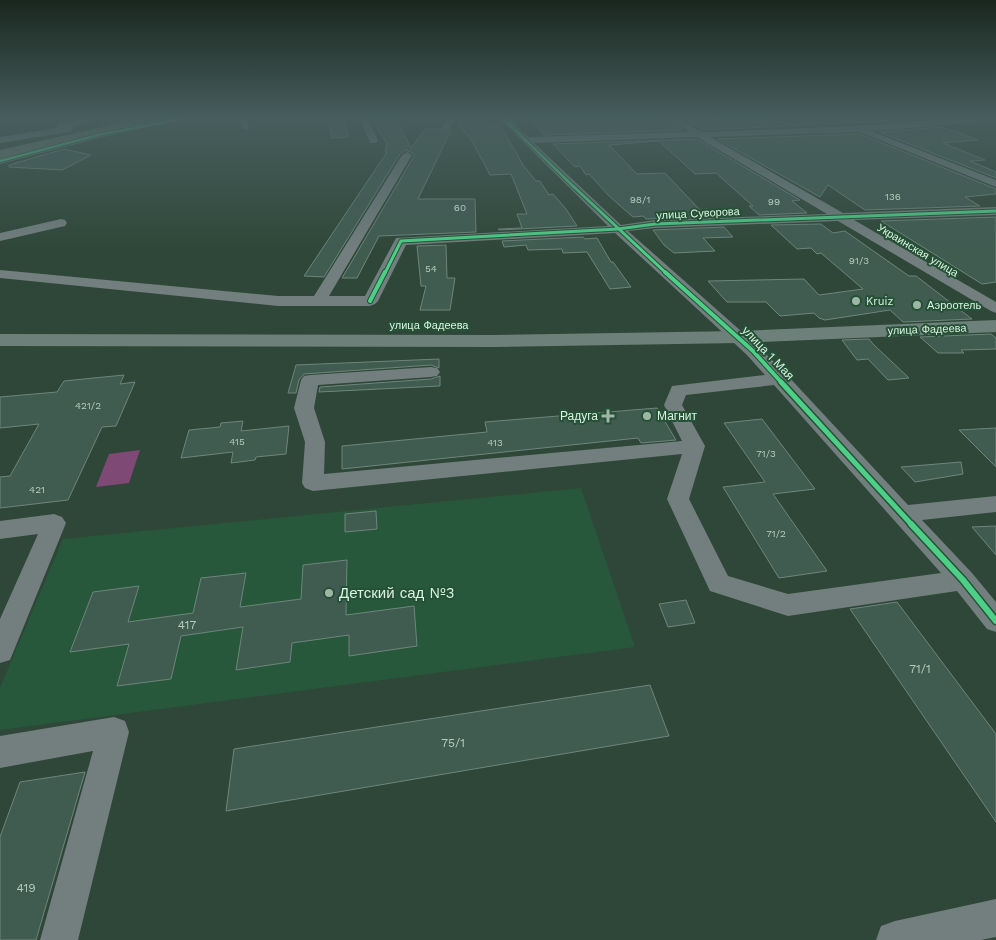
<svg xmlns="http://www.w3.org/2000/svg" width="996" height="940" font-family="'Work Sans',sans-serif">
  <rect width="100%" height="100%" fill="#2f4738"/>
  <polygon fill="#28583b" points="581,488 635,647 0,730 0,688 63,539"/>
  <polygon fill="#7f4975" points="140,450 129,483 96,487 109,454"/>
  <g fill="#405c51" stroke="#6e857b">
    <polygon points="328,119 344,119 348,137 332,138"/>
    <polygon points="372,119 396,119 411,148 425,129 442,129 447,132 451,130 418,199 475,199 476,232 379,236 357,278 342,278 414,156 413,153 406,150 400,154 324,277 304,276 387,152 385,152 387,144"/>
    <polygon points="530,119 654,119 658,122 670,122 683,130 544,135"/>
    <polygon points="724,119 779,119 784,123 892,121 702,130 687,121"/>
    <polygon points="487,122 489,125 501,126 523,165 536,181 540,181 549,195 553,194 566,209 577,226 499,230 498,229 522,228 517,214 527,214 511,174 490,175 472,141 457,123"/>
    <polygon points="942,127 978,140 943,143 985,160 970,161 996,172 996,178 879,132"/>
    <polygon points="860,134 996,189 996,194 965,197 980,206 865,210 828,185 820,197 717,139"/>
    <polygon points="697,139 800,200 792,201 807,213 759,215 749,206 753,206 716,173 695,174 659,141 609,145 637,174 665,173 700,210 707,209 713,216 646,219 643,216 633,217 609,196 589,174 586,175 580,166 575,167 553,144"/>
    <polygon points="64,149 91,155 62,170 9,167 9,165"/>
    <polygon points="996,217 996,282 982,284 881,221"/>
    <polygon points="821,224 833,233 845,231 909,276 916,276 972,319 903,322 890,310 825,320 819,318 814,313 780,316 766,302 727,302 708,281 804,279 819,295 863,289 821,253 817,254 811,248 797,249 771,225"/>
    <polygon points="724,227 733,237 703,238 715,251 674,253 664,245 653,230"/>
    <polygon points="583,237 585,239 597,238 611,262 613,262 631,287 610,289 587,252 563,253 562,249 528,250 526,245 504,247 502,241"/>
    <polygon points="446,245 447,278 455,278 450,310 420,310 426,286 421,286 417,246"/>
    <polygon points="991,334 996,338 996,349 961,350 964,353 938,353 920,337"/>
    <polygon points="869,339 873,344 909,378 888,380 868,359 857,360 842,340"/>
    <polygon points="439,359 439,368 431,365 304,374 299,380 296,393 288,393 296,365"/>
    <polygon points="124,375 120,384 135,382 116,426 102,427 68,500 0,508 0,477 10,476 39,424 0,428 0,397 57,392 64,381"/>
    <polygon points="440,376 440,386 319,392 320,387 431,379"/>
    <polygon points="657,408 676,440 641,443 638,438 342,469 342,446 487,432 485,422"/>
    <polygon points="762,419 815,489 773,494 827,571 779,578 723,487 765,482 724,423"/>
    <polygon points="243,421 241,431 289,426 286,454 256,457 255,460 231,463 233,452 181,458 189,430 220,427 221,423"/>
    <polygon points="996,428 996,467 959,430"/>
    <polygon points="961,462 963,474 915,482 901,467"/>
    <polygon points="376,511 377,529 345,532 345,514"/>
    <polygon points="996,526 996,555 972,527"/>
    <polygon points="347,560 346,615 414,606 417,646 349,656 349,635 292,643 290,662 236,670 243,627 181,636 171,679 117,686 129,644 70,652 93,592 139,586 128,622 193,613 201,578 246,573 240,607 301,599 303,565"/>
    <polygon points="686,600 695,623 668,627 659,604"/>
    <polygon points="897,602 996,734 996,822 850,609"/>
    <polygon points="650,685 669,736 226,811 234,749"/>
    <polygon points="85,772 36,940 0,940 0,837 20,782"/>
  </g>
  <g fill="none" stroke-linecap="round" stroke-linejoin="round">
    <g fill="#727f7e" fill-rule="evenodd">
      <polygon points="83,119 101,119 72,127 73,129 69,132 0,143 0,137 57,128 57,125"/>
      <polygon points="166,119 185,119 99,138 0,164 0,158 98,132"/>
      <polygon points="240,119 248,119 249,129 243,129"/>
      <polygon points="360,119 368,119 378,141 376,143 370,143"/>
      <polygon points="446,119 455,119 449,129 446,130 442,127"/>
      <path d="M 500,119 L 509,119 L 528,137 L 689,132 L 669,119 L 680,119 L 701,132 L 859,126 L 945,119 L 985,119 L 981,122 L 871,131 L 996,180 L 996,187 L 860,132 L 710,137 L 843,213 L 996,207 L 996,215 L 854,220 L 996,302 L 996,313 L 991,311 L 838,221 L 655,228 L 628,231 L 759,347 L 787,375 L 908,505 L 996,496 L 996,512 L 922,520 L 972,573 L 996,602 L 996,632 L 987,629 L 957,591 L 788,616 L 710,591 L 667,499 L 682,454 L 313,491 L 305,488 L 302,483 L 305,442 L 294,408 L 301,380 L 304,376 L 310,375 L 431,367 L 437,368 L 440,372 L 437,376 L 431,377 L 318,385 L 314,408 L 325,442 L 324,474 L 682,441 L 664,405 L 672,386 L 765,375 L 747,355 L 615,233 L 406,245 L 378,301 L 375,304 L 370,306 L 278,306 L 0,278 L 0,270 L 278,296 L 314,296 L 402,155 L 407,152 L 412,155 L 329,296 L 365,296 L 396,238 L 608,226 ZM 697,137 L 827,214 L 655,220 L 621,225 L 534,143 ZM 774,385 L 941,573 L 788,594 L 728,576 L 689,499 L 705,446 L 682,405 L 686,395 Z"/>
      <polygon points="61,219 65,220 67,223 65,226 0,241 0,233"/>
      <polygon points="54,514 62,517 66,523 10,660 0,663 0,619 38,534 0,539 0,521"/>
      <polygon points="114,717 125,721 129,732 78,940 40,940 93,751 0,768 0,736"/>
      <polygon points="996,899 996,937 981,940 876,940 881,926 895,921"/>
    </g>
    <polygon fill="#6e807a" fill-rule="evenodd" points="996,320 996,332 739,343 495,347 0,346 0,334 495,335 739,331"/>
    <polygon fill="#6c7d74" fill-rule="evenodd" points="138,119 160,119 155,122 0,158 0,150"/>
    <g stroke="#255136" stroke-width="4">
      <g id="cycleway-far4">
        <polyline points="504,119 574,187"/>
        <polyline points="0,161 98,135 181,119"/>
      </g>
    </g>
    <g stroke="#255136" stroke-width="5">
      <g id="cycleway-far3">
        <polyline points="573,186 666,273"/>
        <polyline points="385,273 401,241 618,229 655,224 996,211"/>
      </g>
    </g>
    <g stroke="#255136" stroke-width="6">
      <g id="cycleway-far2">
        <polyline points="665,272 753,351 782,383"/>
        <polyline points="370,301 385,272"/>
      </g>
    </g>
    <g stroke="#255136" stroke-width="8">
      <polyline id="cycleway-far1" points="781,382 912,525"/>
    </g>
    <g stroke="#255136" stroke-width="9">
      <polyline id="cycleway" points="911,524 963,580 996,621"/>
    </g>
    <use href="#cycleway-far4" stroke="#4dcf88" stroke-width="2.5"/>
    <use href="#cycleway-far3" stroke="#4dcf88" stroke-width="3"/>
    <use href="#cycleway-far2" stroke="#4dcf88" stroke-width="4"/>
    <use href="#cycleway-far1" stroke="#4dcf88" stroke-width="5"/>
    <use href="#cycleway" stroke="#4dcf88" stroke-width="6"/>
  </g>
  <linearGradient id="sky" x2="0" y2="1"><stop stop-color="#1a271f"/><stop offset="0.47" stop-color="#475e5e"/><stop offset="1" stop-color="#475e5e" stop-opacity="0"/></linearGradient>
  <rect width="996" height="251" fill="url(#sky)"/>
  <g fill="#9eb6a6" stroke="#255136" stroke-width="2">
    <circle cx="856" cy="301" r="5"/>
    <circle cx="917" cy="305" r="5"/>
    <path d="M605.5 408.5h5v5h5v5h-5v5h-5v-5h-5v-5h5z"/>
    <circle cx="647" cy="416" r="5"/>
    <circle cx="329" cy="593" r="5"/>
  </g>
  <g text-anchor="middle" stroke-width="4" stroke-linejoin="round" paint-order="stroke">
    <g font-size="10" fill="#b4ccbd">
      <text x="893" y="200">136</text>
      <text x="640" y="203">98/1</text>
      <text x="774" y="205">99</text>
      <text x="460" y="211">60</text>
      <text x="859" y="264">91/3</text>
      <text x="431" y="272">54</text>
      <text x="88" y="409">421/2</text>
      <text x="237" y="445">415</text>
      <text x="495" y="446">413</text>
      <text x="766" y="457">71/3</text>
      <text x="37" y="493">421</text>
      <text x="776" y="537">71/2</text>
    </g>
    <g font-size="11" fill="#daf2e1" stroke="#255136">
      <text transform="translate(698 213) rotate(-3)" y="4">улица Суворова</text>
      <text transform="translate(918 250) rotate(31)" y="4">Украинская улица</text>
      <text x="429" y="329">улица Фадеева</text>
      <text transform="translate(927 329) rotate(-2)" y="4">улица Фадеева</text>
    </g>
    <g font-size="11" fill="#daf2e1" stroke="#255136" text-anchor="start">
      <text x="866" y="305">Kruiz</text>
      <text x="927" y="309">Аэроотель</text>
    </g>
    <g font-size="12" fill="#daf2e1" stroke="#255136">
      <text transform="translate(768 353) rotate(46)" y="4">улица 1 Мая</text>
    </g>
    <g font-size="12" fill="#daf2e1" stroke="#255136" text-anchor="end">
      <text x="598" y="420">Радуга</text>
      <text x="657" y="420" text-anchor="start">Магнит</text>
    </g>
    <g font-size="12" fill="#b4ccbd">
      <text x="187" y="629">417</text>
      <text x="920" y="673">71/1</text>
      <text x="453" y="747">75/1</text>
      <text x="26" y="892">419</text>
    </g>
    <g font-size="15" fill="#daf2e1" stroke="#255136" text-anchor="start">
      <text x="339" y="598">Детский сад №3</text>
    </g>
  </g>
</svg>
